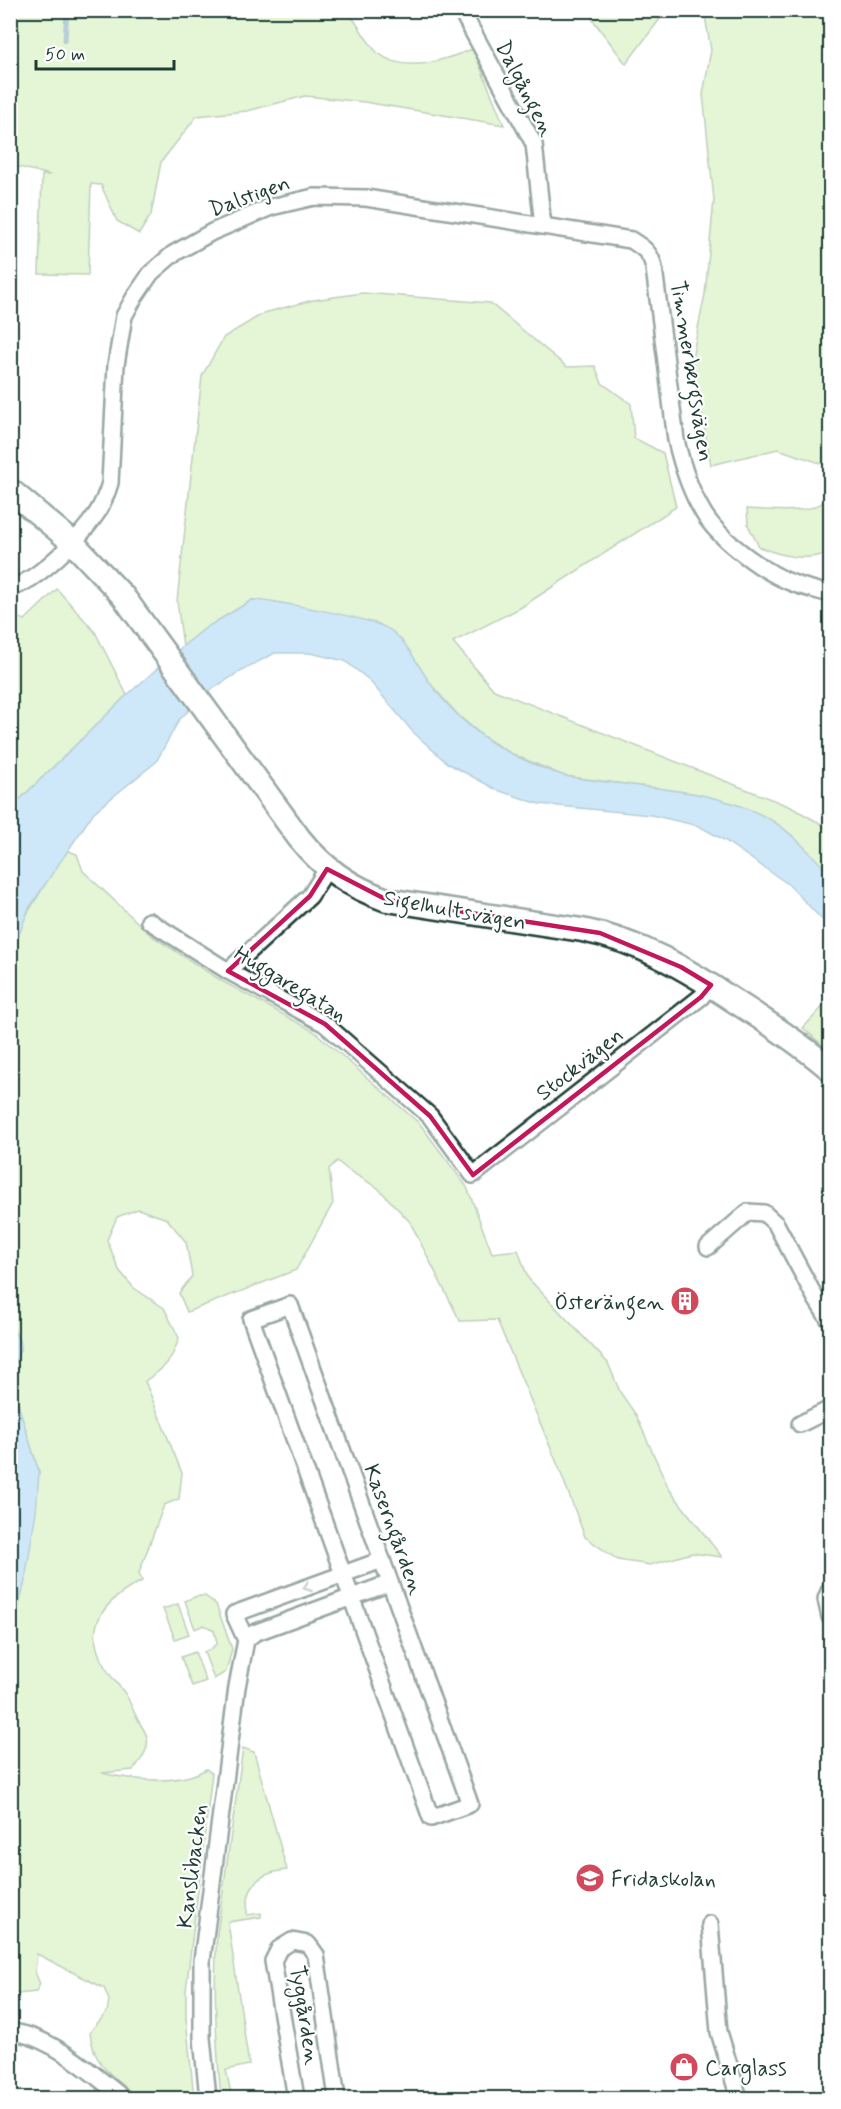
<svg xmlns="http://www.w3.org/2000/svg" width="841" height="2109" font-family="Mynerve,sans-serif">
  <rect width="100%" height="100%" fill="#fff"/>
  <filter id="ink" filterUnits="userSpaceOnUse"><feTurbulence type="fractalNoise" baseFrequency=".0167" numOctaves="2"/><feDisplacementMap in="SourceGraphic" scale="12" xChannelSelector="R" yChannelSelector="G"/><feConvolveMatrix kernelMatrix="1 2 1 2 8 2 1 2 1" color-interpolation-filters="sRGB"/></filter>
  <g filter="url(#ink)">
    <g fill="#c4eaa4" stroke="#72946c" stroke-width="1.5">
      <path d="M 10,11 L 348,11 C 356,21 369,46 378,53 C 406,75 444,60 473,49 L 504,125 L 364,102 L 305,96 L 247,111 L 197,116 L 161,162 L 151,215 L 139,234 L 117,221 L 101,185 L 91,184 L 88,275 L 39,274 L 42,175 L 50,175 L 11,165 Z"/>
      <polygon points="589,11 666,11 626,64 593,20"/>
      <polygon points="701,11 830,11 830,470 829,466 778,449 711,465 692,358 705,294 714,200 703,94 711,50 704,11"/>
      <polygon points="363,293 490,303 567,367 595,366 602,383 631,404 634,438 663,453 676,507 520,608 453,642 494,690 791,807 830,829 830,875 801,845 736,804 692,793 564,776 510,753 484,737 459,716 432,686 401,640 379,624 271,601 252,600 207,627 183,646 177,601 202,376 224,337 264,313 313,300"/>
      <path d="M 830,494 L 830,553 C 803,561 785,557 759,547 L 748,525 L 747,509 C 769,510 819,517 830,494 Z"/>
      <polygon points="57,589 95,632 127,695 11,808 11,615 25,620"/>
      <path d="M 66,850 L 77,854 L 83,871 L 152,936 L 222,981 L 315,1032 L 420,1124 L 467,1187 L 492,1253 L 518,1250 L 528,1278 L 608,1363 L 620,1392 L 636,1415 L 669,1489 L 722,1557 L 692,1553 L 650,1565 L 618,1560 L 585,1537 L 559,1468 L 497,1320 L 460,1321 L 410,1222 L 378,1188 L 348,1170 L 337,1161 L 329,1169 L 333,1203 L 296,1270 L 187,1312 L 179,1293 L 192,1276 L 186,1242 L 167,1219 L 138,1209 L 117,1217 L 107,1240 L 119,1270 L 134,1288 L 164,1308 L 179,1338 C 171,1362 166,1367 145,1381 L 182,1473 L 179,1499 L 164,1505 L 139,1573 L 142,1581 C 107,1599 81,1624 104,1665 C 110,1677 119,1685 126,1695 C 130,1702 133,1710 136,1716 C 139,1723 145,1730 147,1737 C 150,1750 140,1761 133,1770 L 102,1773 C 131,1780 179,1786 206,1769 L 212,1773 L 186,1991 L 186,2018 L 194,2098 L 138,2098 C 114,2076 93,2067 90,2032 L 107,2012 L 109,2000 L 104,1988 L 37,1954 L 35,1972 L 40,1984 L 36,1992 L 18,1994 L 11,1987 L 11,1638 L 16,1620 L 39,1472 L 14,1392 L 11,1375 L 21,1346 L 14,1330 L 11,1327 L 11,940 Z"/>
      <polygon points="830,999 830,1052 803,1028"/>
      <polygon points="197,1596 205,1596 216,1604 232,1649 226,1672 214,1679 204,1652 211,1649 217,1643 214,1630 204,1625 195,1629 185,1601"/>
      <polygon points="178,1604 189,1634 175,1639 163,1609"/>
      <polygon points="195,1652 206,1681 192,1686 181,1657"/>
      <path d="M 243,1748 L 254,1752 L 287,1870 C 257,1873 246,1885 247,1915 L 261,1913 L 261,1917 L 228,1922 L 249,2065 L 226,2070 L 232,2098 L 221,2098 C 216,2043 213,1990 217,1934 Z"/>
    </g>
    <g fill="#92cdf2" stroke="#6493a6" stroke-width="1.5">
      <path d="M 252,600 C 276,601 377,618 393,632 C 411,647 419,669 433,687 C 454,714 481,739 512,754 C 528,762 545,770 562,775 C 577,779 593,780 607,782 C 662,789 722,792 771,820 C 789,830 817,859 830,875 L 830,928 L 788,884 L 724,840 L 699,826 L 651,815 L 539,804 L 497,790 L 447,763 L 413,732 L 368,679 L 345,661 L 310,653 L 275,653 L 242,670 L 206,693 L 179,720 L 156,762 L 94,812 L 29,908 L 11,956 L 11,808 L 127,695 L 183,646 L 207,627 Z"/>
      <polygon points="11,1327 14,1330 21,1346 11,1375 14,1392 39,1472 36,1511 25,1581 11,1638"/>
    </g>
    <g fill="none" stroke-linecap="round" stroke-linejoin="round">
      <polyline stroke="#6493a6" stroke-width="5" points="65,40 67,10"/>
      <g stroke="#1f3d34" stroke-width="20">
        <g id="street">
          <polyline points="461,10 534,144 543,226"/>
          <path d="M 10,588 C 38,581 81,537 97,513 C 103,503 107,493 110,483 L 116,365 L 124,316 L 134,298 L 151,273 L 173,254 L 212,232 L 271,207 L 314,197 L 366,198 L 631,240 C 644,248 651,253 654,268 L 676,440 C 682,466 690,491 704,514 C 720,540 766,574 795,584 C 806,588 819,591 830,594"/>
          <polyline points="149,921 228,971 325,1024 430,1116 473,1175 701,997 711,985"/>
          <polyline points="228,971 310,896 327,869"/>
          <polyline points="708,1247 748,1212 764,1213 776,1224 816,1299 830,1321"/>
          <polygon points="290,1305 470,1804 431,1818 251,1319"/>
          <polyline points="800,1424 830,1409"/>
          <polyline points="830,1589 826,1599 830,1617"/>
          <polyline points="246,1640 254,1633 390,1583"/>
          <polyline points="710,1924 719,2032 739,2098"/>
          <path d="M 10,2032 C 48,2034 95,2075 123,2098"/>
          <polyline points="208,2098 202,2038 202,1961 237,1687 246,1640 234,1614 382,1560"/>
          <polyline points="296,2098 273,1961 279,1949 292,1941 308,1944 316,1955 337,2098"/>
        </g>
      </g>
      <g stroke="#1f3d34" stroke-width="27">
        <path id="secondary" d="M 10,490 L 72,542 L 123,596 L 299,838 C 323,868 350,887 387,900 L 582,930 C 640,941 688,970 736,1002 C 769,1023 801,1044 830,1069"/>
      </g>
      <use href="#street" stroke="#fff" stroke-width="15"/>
      <use href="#secondary" stroke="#fff" stroke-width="22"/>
    </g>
    <defs><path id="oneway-chevron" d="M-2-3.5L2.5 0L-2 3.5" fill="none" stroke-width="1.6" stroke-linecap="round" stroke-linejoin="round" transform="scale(1.5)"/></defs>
    <use stroke="#8f9e9a" href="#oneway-chevron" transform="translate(307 1587) rotate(160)"/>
  </g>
  <path d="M0 0H841V2109H0ZM 327,869 L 387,900 L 600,933 L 681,967 L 711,985 L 701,997 L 473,1175 L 430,1116 L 325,1024 L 228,971 L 310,896 Z" fill="#fff" fill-opacity=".55" fill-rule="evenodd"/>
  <path fill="none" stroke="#c2185b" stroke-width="4.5" stroke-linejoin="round" d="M 327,869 L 387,900 L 600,933 L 681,967 L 711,985 L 701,997 L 473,1175 L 430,1116 L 325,1024 L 228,971 L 310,896 Z"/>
  <defs>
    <g id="building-disc" transform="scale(1.5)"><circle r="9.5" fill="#d1495b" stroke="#fff"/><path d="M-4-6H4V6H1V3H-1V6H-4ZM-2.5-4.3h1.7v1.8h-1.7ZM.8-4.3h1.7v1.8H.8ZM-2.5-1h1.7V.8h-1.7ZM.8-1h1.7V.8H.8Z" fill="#fff"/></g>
    <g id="school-disc" transform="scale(1.5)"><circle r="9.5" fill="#d1495b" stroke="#fff"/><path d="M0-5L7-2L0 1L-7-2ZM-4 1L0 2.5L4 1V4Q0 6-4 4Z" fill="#fff"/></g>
    <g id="shop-disc" transform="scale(1.5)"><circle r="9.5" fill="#d1495b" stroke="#fff"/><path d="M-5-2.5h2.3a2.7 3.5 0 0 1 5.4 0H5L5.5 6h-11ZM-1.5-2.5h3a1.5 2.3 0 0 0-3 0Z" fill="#fff"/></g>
  </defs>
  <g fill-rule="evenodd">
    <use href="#building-disc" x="685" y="1301"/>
    <use href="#school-disc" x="590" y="1878"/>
    <use href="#shop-disc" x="684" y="2067"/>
  </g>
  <g text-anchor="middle" stroke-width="4.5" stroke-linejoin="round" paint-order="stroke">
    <g font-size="22" fill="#1f3d34" stroke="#fff">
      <text transform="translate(526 88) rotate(63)" y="8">Dalgången</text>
      <text transform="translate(249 195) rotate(-20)" y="8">Dalstigen</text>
      <text transform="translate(693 371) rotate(81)" y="8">Timmerbergsvägen</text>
      <text transform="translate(455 909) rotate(10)" y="8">Sigelhultsvägen</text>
      <text transform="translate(291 983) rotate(31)" y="8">Huggaregatan</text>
      <text transform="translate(579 1063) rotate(-38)" y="8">Stockvägen</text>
      <text transform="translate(395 1529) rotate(70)" y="8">Kaserngården</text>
      <text transform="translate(191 1866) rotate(-83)" y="8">Kanslibacken</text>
      <text transform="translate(306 2015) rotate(81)" y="8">Tyggården</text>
    </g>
    <g font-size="22" fill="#1f3d34" stroke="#fff" text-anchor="start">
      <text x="664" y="1309" text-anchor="end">Österängen</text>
      <text x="611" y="1886">Fridaskolan</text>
      <text x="705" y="2075">Carglass</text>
    </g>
  </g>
  <rect width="841" height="2109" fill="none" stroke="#fff" stroke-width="36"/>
  <rect x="18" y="18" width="805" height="2073" fill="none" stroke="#1f3d34" stroke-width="2" filter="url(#ink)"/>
  <path d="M36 60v9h138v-9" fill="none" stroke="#1f3d34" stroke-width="3"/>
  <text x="45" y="60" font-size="18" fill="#1f3d34" stroke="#ffffff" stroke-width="4.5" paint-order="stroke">50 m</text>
</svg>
